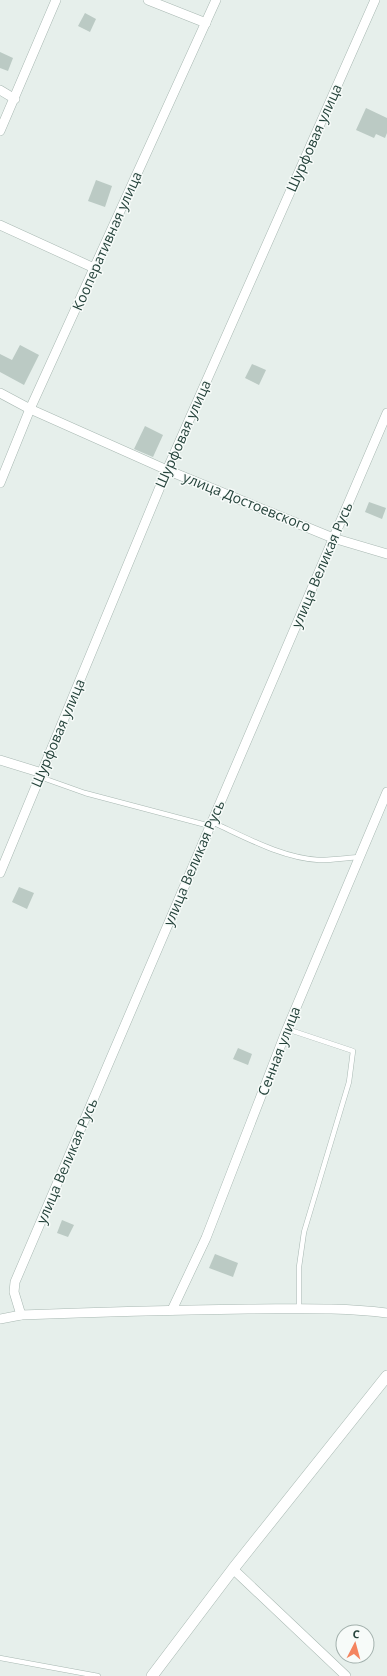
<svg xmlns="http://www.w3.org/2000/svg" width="387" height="1676" font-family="'Open Sans',sans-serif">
  <rect width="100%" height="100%" fill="#e6efeb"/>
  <g fill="#bbcac4">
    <polygon points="85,13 96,19 90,32 78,26"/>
    <polygon points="0,52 13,58 8,71 0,68"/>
    <polygon points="366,108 387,118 387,133 385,138 376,134 374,138 356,130"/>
    <polygon points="96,180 112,186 105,207 88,201"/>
    <polygon points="20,345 39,355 24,385 0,372 0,354 12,360"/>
    <polygon points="252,364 266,370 259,385 245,378"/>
    <polygon points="145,426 163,435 153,457 134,449"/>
    <polygon points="369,502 386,508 382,519 365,512"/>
    <polygon points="19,887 34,893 27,909 12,902"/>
    <polygon points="238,1048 252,1054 248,1065 233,1059"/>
    <polygon points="62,1220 74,1225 68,1237 57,1233"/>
    <polygon points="215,1254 238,1263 233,1277 209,1268"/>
  </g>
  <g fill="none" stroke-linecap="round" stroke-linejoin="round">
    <g stroke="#a8b8b2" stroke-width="5.5">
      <g id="service">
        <polyline points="40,777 85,793 210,826"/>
        <path d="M 212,822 C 245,837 282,858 319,860 C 332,860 346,858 359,857"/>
        <polyline points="287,1029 353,1051 349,1082 304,1232 299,1267 299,1309"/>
        <polyline points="0,1658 98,1676"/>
      </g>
    </g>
    <g stroke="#a8b8b2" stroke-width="10">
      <g id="minor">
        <polyline points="148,0 206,23"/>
        <polyline points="0,90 15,99"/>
        <polyline points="0,131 56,0"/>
        <polyline points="0,225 94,268"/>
        <polyline points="0,393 30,409 167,470 333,538 387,554"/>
        <polyline points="0,483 30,409 216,0"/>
        <polyline points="0,760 42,773"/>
        <polyline points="0,873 167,470 375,0"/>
        <polyline points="172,1310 206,1238 287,1029 387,792"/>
        <polyline points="21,1315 14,1292 15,1282 387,413"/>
        <path d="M 0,1319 L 21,1315 C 97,1312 172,1310 248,1309 C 294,1309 341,1307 387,1313"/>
        <polyline points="233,1569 346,1676"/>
      </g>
    </g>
    <g stroke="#a8b8b2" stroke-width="12">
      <polyline id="tertiary" points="152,1676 233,1569 387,1376"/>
    </g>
    <use href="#service" stroke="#fff" stroke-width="4.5"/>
    <use href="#minor" stroke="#fff" stroke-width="9"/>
    <use href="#tertiary" stroke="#fff" stroke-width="11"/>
  </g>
  <g text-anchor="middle" stroke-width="3" stroke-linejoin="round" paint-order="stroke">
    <g font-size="14" fill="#24423a" stroke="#f7fbf9">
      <text transform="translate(314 138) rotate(-66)" y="5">Шурфовая улица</text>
      <text transform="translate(107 241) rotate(-66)" y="5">Кооперативная улица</text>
      <text transform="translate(183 434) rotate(-66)" y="5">Шурфовая улица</text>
      <text transform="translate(247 502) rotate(22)" y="5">улица Достоевского</text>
      <text transform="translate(322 565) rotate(-67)" y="5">улица Великая Русь</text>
      <text transform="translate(58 733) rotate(-67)" y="5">Шурфовая улица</text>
      <text transform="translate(194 863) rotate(-67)" y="5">улица Великая Русь</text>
      <text transform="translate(279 1051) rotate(-69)" y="5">Сенная улица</text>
      <text transform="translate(67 1161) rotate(-67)" y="5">улица Великая Русь</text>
    </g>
  </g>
  <g transform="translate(355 1644) rotate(6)"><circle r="19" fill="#f7fbf9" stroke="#a3b1ad"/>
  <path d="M0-3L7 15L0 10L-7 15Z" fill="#f4845f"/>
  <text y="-6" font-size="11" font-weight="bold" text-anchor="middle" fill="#24423a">С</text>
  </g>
</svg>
